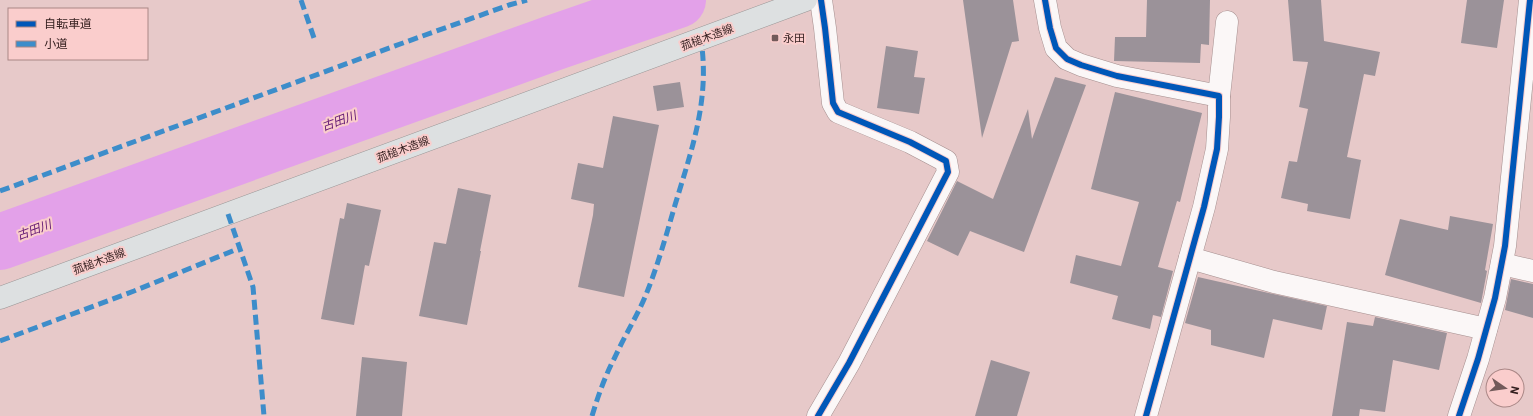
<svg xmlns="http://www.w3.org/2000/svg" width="1533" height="416" font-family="Roboto,'Noto Sans JP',sans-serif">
  <rect width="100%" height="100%" fill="#e7c9c9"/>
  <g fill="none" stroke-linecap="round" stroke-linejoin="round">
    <polyline stroke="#e3a1e9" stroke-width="56" points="0,242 553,43 678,0"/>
  </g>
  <g fill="#9b9299">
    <polygon points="963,0 1013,0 1019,41 1012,42 982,138"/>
    <polygon points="1147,0 1210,0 1209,45 1201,44 1200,63 1114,61 1115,37 1146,37"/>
    <polygon points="1288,0 1321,0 1324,41 1380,52 1375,76 1364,74 1347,157 1361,160 1350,219 1307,211 1308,204 1281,198 1289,161 1297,162 1308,109 1299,107 1308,62 1293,61"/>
    <polygon points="1467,0 1504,0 1497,48 1461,43"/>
    <polygon points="886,46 918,51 914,77 925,78 919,114 877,108"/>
    <polygon points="1055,77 1086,85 1024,252 970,231 958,256 927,241 957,181 993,199 1028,109 1032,139"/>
    <polygon points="680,82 684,107 657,111 653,86"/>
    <polygon points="1115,92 1202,113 1180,202 1177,201 1158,267 1173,271 1161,317 1153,315 1150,329 1112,319 1118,296 1070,283 1076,255 1121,266 1139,202 1091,189"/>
    <polygon points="613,116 659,125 624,297 578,287 593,215 594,204 571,199 578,163 603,168"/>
    <polygon points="458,188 491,195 480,251 481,251 467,325 419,316 434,242 446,244"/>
    <polygon points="347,203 381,210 369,266 365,265 354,325 321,319 340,218 344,219"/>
    <polygon points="1450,216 1493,224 1485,270 1487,271 1481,303 1385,275 1400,219 1448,230"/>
    <polygon points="1198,277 1327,306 1322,330 1273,319 1264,358 1211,345 1211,330 1185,323"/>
    <polygon points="1511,279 1533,284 1533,318 1505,310"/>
    <polygon points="1375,317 1447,333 1439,370 1393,360 1385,412 1360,409 1359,416 1332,416 1347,322 1373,326"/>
    <polygon points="362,357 407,362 402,416 356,416"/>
    <polygon points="991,360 1030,372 1017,416 975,416"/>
  </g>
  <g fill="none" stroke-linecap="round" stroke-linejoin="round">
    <g stroke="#a58f8f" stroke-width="23">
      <g id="minor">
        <polyline points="1045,0 1050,28 1056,48 1067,59 1081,65 1117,76 1219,96 1219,117 1217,149 1204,207 1146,416"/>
        <polyline points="1219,96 1227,22"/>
        <polyline points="1190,258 1274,282 1486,329"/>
        <polyline points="1502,264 1533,271"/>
        <polyline points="818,416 849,363 948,172 946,161 910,142 838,112 833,103 825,28 821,0"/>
        <polyline points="1459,416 1478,359 1495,298 1505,246 1530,0"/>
      </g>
    </g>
    <g stroke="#979595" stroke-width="23">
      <polyline id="major" points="0,298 806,0"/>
    </g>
    <use href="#minor" stroke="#fbf7f7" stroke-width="22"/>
    <use href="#major" stroke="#dde0e1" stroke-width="22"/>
    <g stroke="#3d8dca" stroke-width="5" stroke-dasharray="10 5" stroke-linecap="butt">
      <polyline points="301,0 314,38"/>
      <polyline points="0,191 403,43 509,5 527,0"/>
      <polyline points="228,214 253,287 264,416"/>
      <polyline points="0,341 134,291 240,248"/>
      <path d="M 592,416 C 598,396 605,376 615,357 C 624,337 636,318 645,297 C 657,268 666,236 675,205 C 692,149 710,99 701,40"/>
    </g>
    <g stroke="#facdcc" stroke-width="8">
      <g id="cycleway">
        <polyline points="1045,0 1050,28 1056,48 1067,59 1081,65 1117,76 1219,96 1219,117 1217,149 1204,207 1146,416"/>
        <polyline points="818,416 849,363 948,172 946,161 910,142 838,112 833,103 825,28 821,0"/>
        <polyline points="1459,416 1478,359 1495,298 1505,246 1530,0"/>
      </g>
    </g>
    <use href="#cycleway" stroke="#0057b8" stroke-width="6"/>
  </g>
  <rect fill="#725a5a" stroke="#facdcc" stroke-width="1.5" x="771" y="34" width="8" height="8" rx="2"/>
  <g text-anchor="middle" stroke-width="4" stroke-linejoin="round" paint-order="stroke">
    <g font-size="11" fill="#331e1e" stroke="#facdcc">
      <text transform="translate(707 37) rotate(-20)" y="4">菰槌木造線</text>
      <text transform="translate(403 149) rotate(-20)" y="4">菰槌木造線</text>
      <text transform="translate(99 261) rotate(-20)" y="4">菰槌木造線</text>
    </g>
    <g font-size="11" fill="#331e1e" stroke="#facdcc" text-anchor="start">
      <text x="783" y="42">永田</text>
    </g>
    <g font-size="12" font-style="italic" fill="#611672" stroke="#facdcc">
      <text transform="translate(339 121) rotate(-20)" y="4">古田川</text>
      <text transform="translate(34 230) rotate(-20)" y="4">古田川</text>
    </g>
  </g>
  <rect x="8" y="8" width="140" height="52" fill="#facdcc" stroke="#aa8786"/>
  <rect x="16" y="21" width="20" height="6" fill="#0057b8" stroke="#aa8786"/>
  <text x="44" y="28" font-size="12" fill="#331e1e">自転車道</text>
  <rect x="16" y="41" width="20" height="6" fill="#3d8dca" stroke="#aa8786"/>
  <text x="44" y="48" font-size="12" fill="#331e1e">小道</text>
  <g transform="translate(1505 388) rotate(103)"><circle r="19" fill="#facdcc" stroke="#aa8786"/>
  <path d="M0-3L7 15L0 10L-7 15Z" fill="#725a5a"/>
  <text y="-6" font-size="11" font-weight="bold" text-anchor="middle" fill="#331e1e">N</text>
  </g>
</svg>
